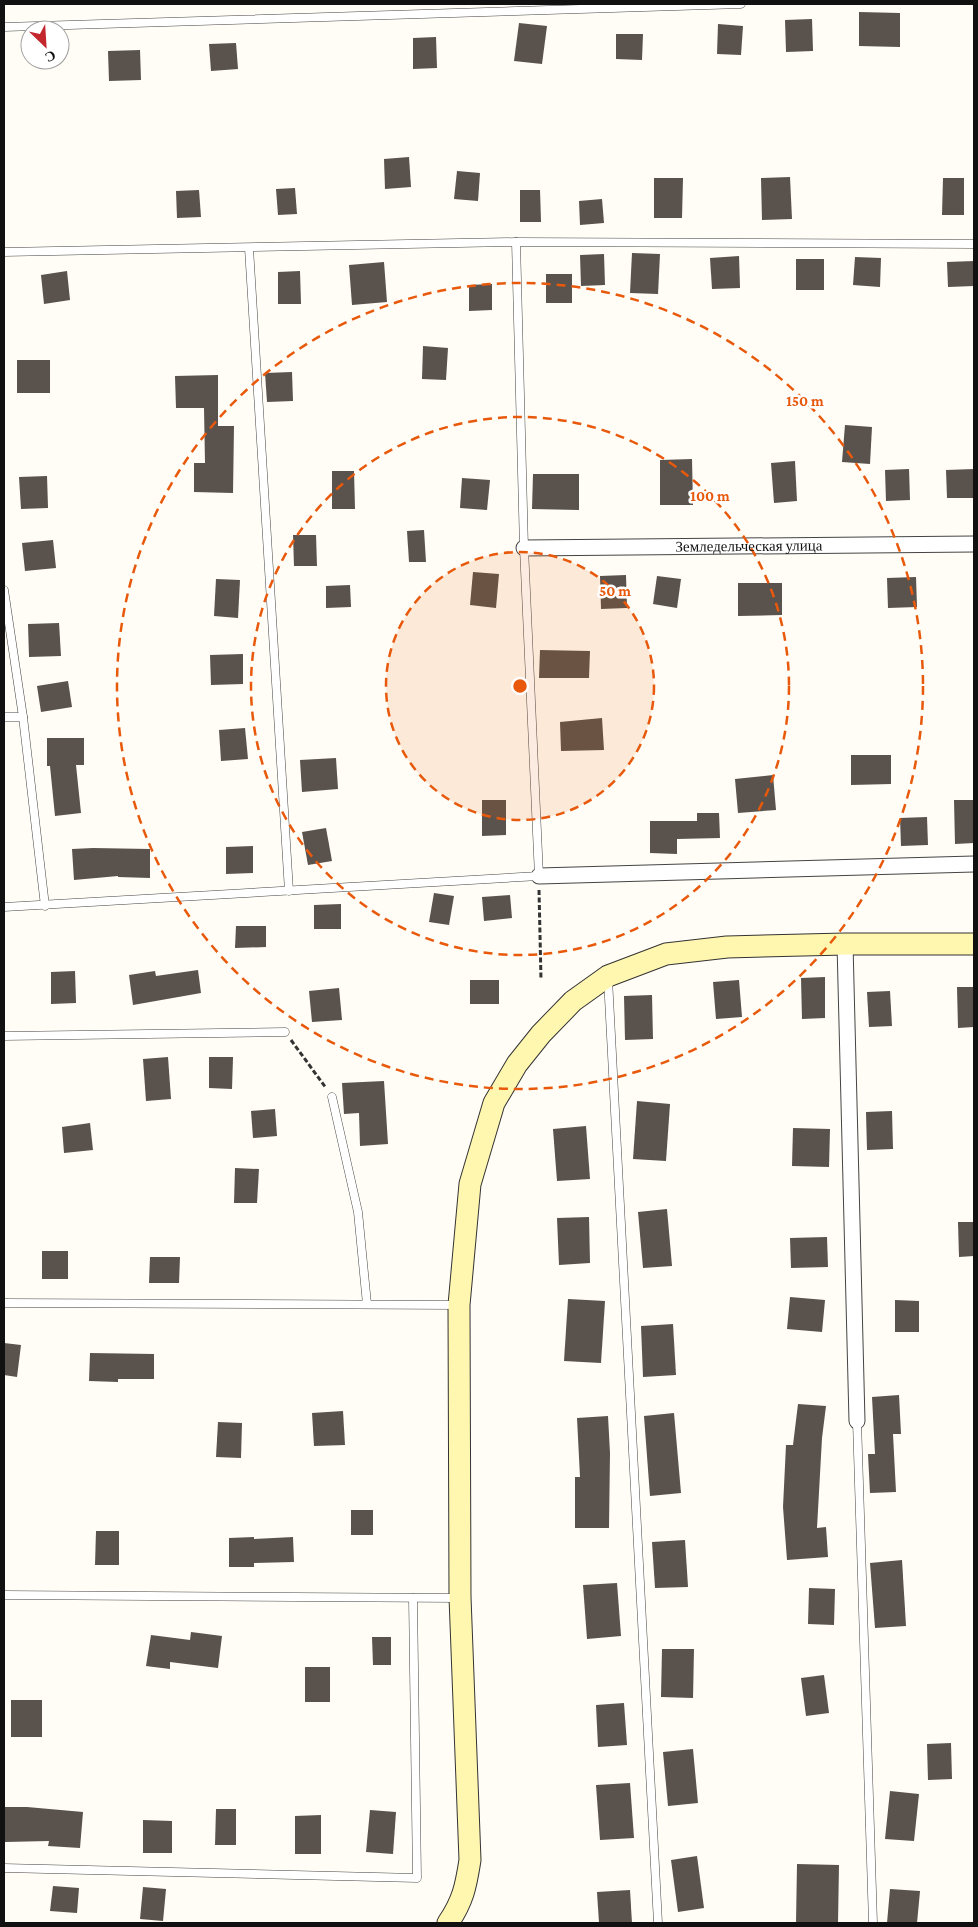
<svg xmlns="http://www.w3.org/2000/svg" width="978" height="1927" font-family="'Crimson Pro',serif">
  <rect width="100%" height="100%" fill="#fffdf5"/>
  <g fill="#5a524d">
    <polygon points="859,12 900,13 900,47 859,46"/>
    <polygon points="812,19 813,51 786,52 785,20"/>
    <polygon points="519,23 547,26 542,64 514,61"/>
    <polygon points="718,24 743,26 741,55 717,54"/>
    <polygon points="616,34 643,34 642,60 616,59"/>
    <polygon points="436,37 437,68 413,69 413,38"/>
    <polygon points="236,43 238,69 211,71 209,44"/>
    <polygon points="140,50 141,80 109,81 108,51"/>
    <polygon points="409,157 411,187 385,189 384,159"/>
    <polygon points="457,171 480,173 478,201 454,199"/>
    <polygon points="790,177 792,219 762,220 761,178"/>
    <polygon points="654,178 683,178 682,218 654,218"/>
    <polygon points="943,178 964,178 964,215 942,215"/>
    <polygon points="295,188 297,214 278,215 276,189"/>
    <polygon points="199,190 201,217 177,218 176,191"/>
    <polygon points="520,190 540,190 541,222 520,222"/>
    <polygon points="602,199 604,223 580,225 579,201"/>
    <polygon points="632,253 660,254 658,294 630,293"/>
    <polygon points="604,254 605,285 581,286 580,255"/>
    <polygon points="739,256 740,288 712,289 710,258"/>
    <polygon points="855,257 881,258 880,287 853,285"/>
    <rect x="796" y="259" width="28" height="31"/>
    <polygon points="974,261 974,286 948,287 947,262"/>
    <polygon points="384,262 387,302 352,305 349,265"/>
    <polygon points="67,271 70,300 44,304 41,275"/>
    <polygon points="300,271 301,304 278,304 278,272"/>
    <rect x="546" y="274" width="26" height="29"/>
    <polygon points="492,284 492,310 469,311 469,285"/>
    <polygon points="423,346 448,348 446,380 422,379"/>
    <rect x="17" y="360" width="33" height="33"/>
    <polygon points="292,372 293,401 267,402 265,373"/>
    <polygon points="218,375 218,426 234,426 233,493 194,492 194,463 205,463 204,408 176,408 175,376"/>
    <polygon points="845,425 872,427 870,464 842,462"/>
    <polygon points="692,459 693,505 660,505 660,460"/>
    <polygon points="795,461 797,501 774,503 771,463"/>
    <polygon points="909,469 910,500 886,501 885,470"/>
    <polygon points="974,469 974,498 947,498 946,470"/>
    <polygon points="332,471 354,471 355,509 332,509"/>
    <polygon points="533,474 579,474 579,510 532,509"/>
    <polygon points="47,476 48,508 21,509 19,477"/>
    <polygon points="462,478 490,480 487,510 460,508"/>
    <polygon points="424,530 426,562 409,562 407,531"/>
    <polygon points="293,535 316,535 317,566 294,566"/>
    <polygon points="53,540 56,568 25,571 22,543"/>
    <polygon points="473,572 499,574 496,608 470,605"/>
    <polygon points="626,575 627,608 601,609 600,576"/>
    <polygon points="657,576 681,579 677,608 653,604"/>
    <polygon points="916,577 917,607 888,608 887,578"/>
    <polygon points="216,579 240,580 238,618 214,616"/>
    <polygon points="738,583 782,583 782,615 738,616"/>
    <polygon points="350,585 351,607 326,608 326,586"/>
    <polygon points="59,623 61,656 29,657 28,624"/>
    <polygon points="540,650 590,651 589,678 539,678"/>
    <polygon points="243,654 243,684 211,685 210,655"/>
    <polygon points="68,681 72,707 41,712 37,686"/>
    <polygon points="602,718 604,750 561,751 560,722"/>
    <polygon points="245,728 248,759 221,761 219,730"/>
    <polygon points="47,738 84,738 84,765 76,765 81,813 55,816 50,766 47,766"/>
    <polygon points="851,755 891,755 891,784 851,785"/>
    <polygon points="336,758 338,789 302,792 300,760"/>
    <polygon points="773,775 776,810 738,813 735,779"/>
    <polygon points="482,800 506,800 506,835 482,836"/>
    <polygon points="954,800 974,800 974,843 955,844"/>
    <polygon points="697,813 719,813 720,838 677,839 677,854 650,853 650,821 697,821"/>
    <polygon points="927,817 928,845 901,846 900,818"/>
    <polygon points="326,828 332,861 308,865 302,832"/>
    <polygon points="253,846 253,873 226,874 226,847"/>
    <polygon points="93,848 150,849 150,878 118,877 118,876 74,880 72,849"/>
    <polygon points="434,893 454,896 449,925 429,922"/>
    <polygon points="510,895 512,918 484,921 482,897"/>
    <polygon points="341,904 341,929 314,929 314,905"/>
    <polygon points="236,926 266,926 266,947 235,948"/>
    <polygon points="198,970 201,993 133,1005 129,975 155,971 156,976"/>
    <polygon points="75,971 76,1003 51,1004 51,972"/>
    <polygon points="825,977 825,1018 802,1019 801,978"/>
    <rect x="470" y="980" width="29" height="24"/>
    <polygon points="739,980 742,1017 716,1019 713,982"/>
    <polygon points="957,987 974,987 974,1027 958,1028"/>
    <polygon points="339,988 342,1020 312,1022 309,991"/>
    <polygon points="890,991 892,1026 869,1027 867,992"/>
    <polygon points="652,995 653,1039 625,1040 624,996"/>
    <polygon points="168,1057 171,1099 146,1101 143,1059"/>
    <polygon points="209,1057 233,1057 232,1089 209,1088"/>
    <polygon points="384,1081 388,1144 360,1146 359,1113 344,1114 342,1083"/>
    <polygon points="637,1101 670,1104 666,1161 633,1159"/>
    <polygon points="275,1109 277,1136 253,1138 251,1111"/>
    <polygon points="892,1111 893,1149 867,1150 866,1112"/>
    <polygon points="90,1123 93,1150 64,1153 62,1127"/>
    <polygon points="586,1126 590,1179 557,1181 553,1129"/>
    <polygon points="793,1128 830,1129 829,1167 792,1166"/>
    <polygon points="235,1168 259,1169 257,1203 234,1203"/>
    <polygon points="667,1209 672,1266 643,1268 638,1212"/>
    <polygon points="589,1217 590,1263 559,1265 557,1218"/>
    <polygon points="958,1222 974,1222 974,1256 959,1257"/>
    <polygon points="827,1237 828,1267 791,1268 790,1238"/>
    <rect x="42" y="1251" width="26" height="28"/>
    <polygon points="150,1257 180,1257 179,1283 149,1283"/>
    <polygon points="790,1297 825,1300 822,1332 787,1329"/>
    <polygon points="568,1299 605,1301 601,1363 564,1361"/>
    <polygon points="895,1300 919,1301 919,1332 895,1332"/>
    <polygon points="673,1324 676,1375 643,1377 641,1326"/>
    <polygon points="4,1343 21,1345 17,1377 4,1375"/>
    <polygon points="90,1353 154,1354 154,1379 118,1379 118,1382 89,1381"/>
    <polygon points="899,1395 901,1434 893,1434 896,1492 870,1493 868,1454 875,1454 872,1397"/>
    <polygon points="798,1404 826,1406 822,1438 817,1528 826,1527 828,1557 787,1560 783,1507 786,1445 793,1445"/>
    <polygon points="343,1411 345,1445 314,1446 312,1413"/>
    <polygon points="674,1413 681,1493 650,1496 644,1416"/>
    <polygon points="608,1416 610,1453 609,1528 575,1528 575,1477 580,1477 577,1418"/>
    <polygon points="218,1422 242,1423 241,1458 216,1457"/>
    <rect x="351" y="1510" width="22" height="25"/>
    <polygon points="96,1531 119,1531 119,1565 95,1565"/>
    <polygon points="254,1537 254,1539 293,1537 294,1562 254,1563 254,1567 229,1567 229,1538"/>
    <polygon points="685,1540 688,1587 655,1588 652,1542"/>
    <polygon points="902,1560 906,1626 875,1628 870,1563"/>
    <polygon points="617,1583 621,1636 587,1639 583,1585"/>
    <polygon points="809,1588 835,1589 834,1625 808,1624"/>
    <polygon points="191,1632 222,1636 218,1668 170,1662 170,1669 146,1666 151,1635 190,1640"/>
    <polygon points="372,1637 391,1637 391,1665 373,1665"/>
    <polygon points="662,1649 694,1649 693,1698 661,1697"/>
    <rect x="305" y="1667" width="25" height="35"/>
    <polygon points="824,1675 829,1713 806,1716 801,1678"/>
    <rect x="11" y="1700" width="31" height="37"/>
    <polygon points="624,1703 627,1745 598,1747 596,1705"/>
    <polygon points="951,1743 952,1779 928,1780 927,1744"/>
    <polygon points="693,1749 698,1803 668,1806 663,1752"/>
    <polygon points="630,1783 634,1838 600,1840 596,1785"/>
    <polygon points="890,1791 919,1794 914,1841 885,1839"/>
    <polygon points="5,1807 27,1807 83,1812 80,1848 48,1846 49,1841 5,1842"/>
    <polygon points="216,1809 236,1809 236,1845 215,1845"/>
    <polygon points="370,1810 396,1812 393,1854 366,1852"/>
    <polygon points="321,1815 321,1854 295,1854 295,1816"/>
    <polygon points="143,1820 172,1821 172,1853 143,1853"/>
    <polygon points="697,1856 704,1908 678,1912 671,1860"/>
    <polygon points="797,1864 839,1865 838,1923 796,1923"/>
    <polygon points="53,1886 79,1888 77,1913 50,1911"/>
    <polygon points="143,1887 166,1889 163,1921 140,1919"/>
    <polygon points="890,1889 920,1891 917,1923 887,1923"/>
    <polygon points="630,1890 632,1923 599,1923 597,1892"/>
  </g>
  <g fill="none" stroke-linecap="round" stroke-linejoin="round">
    <g stroke="#444" stroke-width="9">
      <g id="lane">
        <polyline points="4,27 741,4"/>
        <polyline points="249,248 289,891"/>
        <polyline points="4,252 516,242 974,244"/>
        <polyline points="4,590 23,717 45,906"/>
        <polyline points="4,717 23,717"/>
        <polyline points="4,907 539,876 524,548 516,242"/>
        <polyline points="608,979 658,1923"/>
        <polyline points="4,1036 285,1032"/>
        <polyline points="332,1097 358,1212 367,1304"/>
        <polyline points="4,1303 457,1305"/>
        <polyline points="857,1421 873,1923"/>
        <polyline points="4,1595 458,1598"/>
        <polyline points="4,1868 417,1878 413,1598"/>
      </g>
    </g>
    <g stroke="#444" stroke-width="17">
      <g id="street">
        <path id="s1" d="M 524,548 L 974,544"/>
        <polyline points="539,876 974,864"/>
        <polyline points="845,944 857,1421"/>
      </g>
    </g>
    <g stroke="#333" stroke-width="23">
      <path id="secondary" d="M 448,1923 C 463,1901 466,1886 470,1860 L 460,1597 L 459,1305 L 470,1184 L 494,1103 L 517,1064 L 541,1034 L 573,1001 L 608,976 L 666,954 L 727,947 L 845,944 L 974,944"/>
    </g>
    <g stroke="#333" stroke-width="3" stroke-dasharray="5 2.5" stroke-linecap="butt">
      <polyline points="539,890 541,980"/>
      <polyline points="291,1040 326,1088"/>
    </g>
    <use href="#lane" stroke="#fff" stroke-width="8"/>
    <use href="#street" stroke="#fff" stroke-width="15"/>
    <use href="#secondary" stroke="#fff6b0" stroke-width="21"/>
  </g>
  <circle cx="520" cy="686" r="134" fill="#e8590c" fill-opacity=".12"/>
  <g fill="none" stroke="#e8590c" stroke-width="2.5" stroke-dasharray="9 6">
    <circle cx="520" cy="686" r="134"/>
    <circle cx="520" cy="686" r="269"/>
    <circle cx="520" cy="686" r="403"/>
  </g>
  <g text-anchor="middle" stroke-width="5" stroke-linejoin="round" paint-order="stroke">
    <g font-size="15" fill="#111" stroke="#fff">
      <text dy="5" stroke="none"><textPath href="#s1" startOffset="225">Земледельческая улица</textPath></text>
    </g>
  </g>
  <circle cx="520" cy="686" r="8" fill="#e8590c" stroke="#fff" stroke-width="2.5"/>
  <g font-size="15" text-anchor="middle" font-weight="bold" fill="#e8590c" stroke="#fff" stroke-width="5" stroke-linejoin="round" paint-order="stroke">
    <text x="805" y="406">150 m</text>
    <text x="710" y="501">100 m</text>
    <text x="615" y="596">50 m</text>
  </g>
  <rect width="978" height="1927" fill="none" stroke="#111111" stroke-width="10"/>
  <g transform="translate(45 45) rotate(155)"><circle r="24" fill="#ffffff" stroke="#a0a0a0"/>
  <path d="M0-4L9 19L0 12L-9 19Z" fill="#c4262e"/>
  <text y="-8" font-size="14" font-weight="bold" text-anchor="middle" fill="#111111">С</text>
  </g>
</svg>
